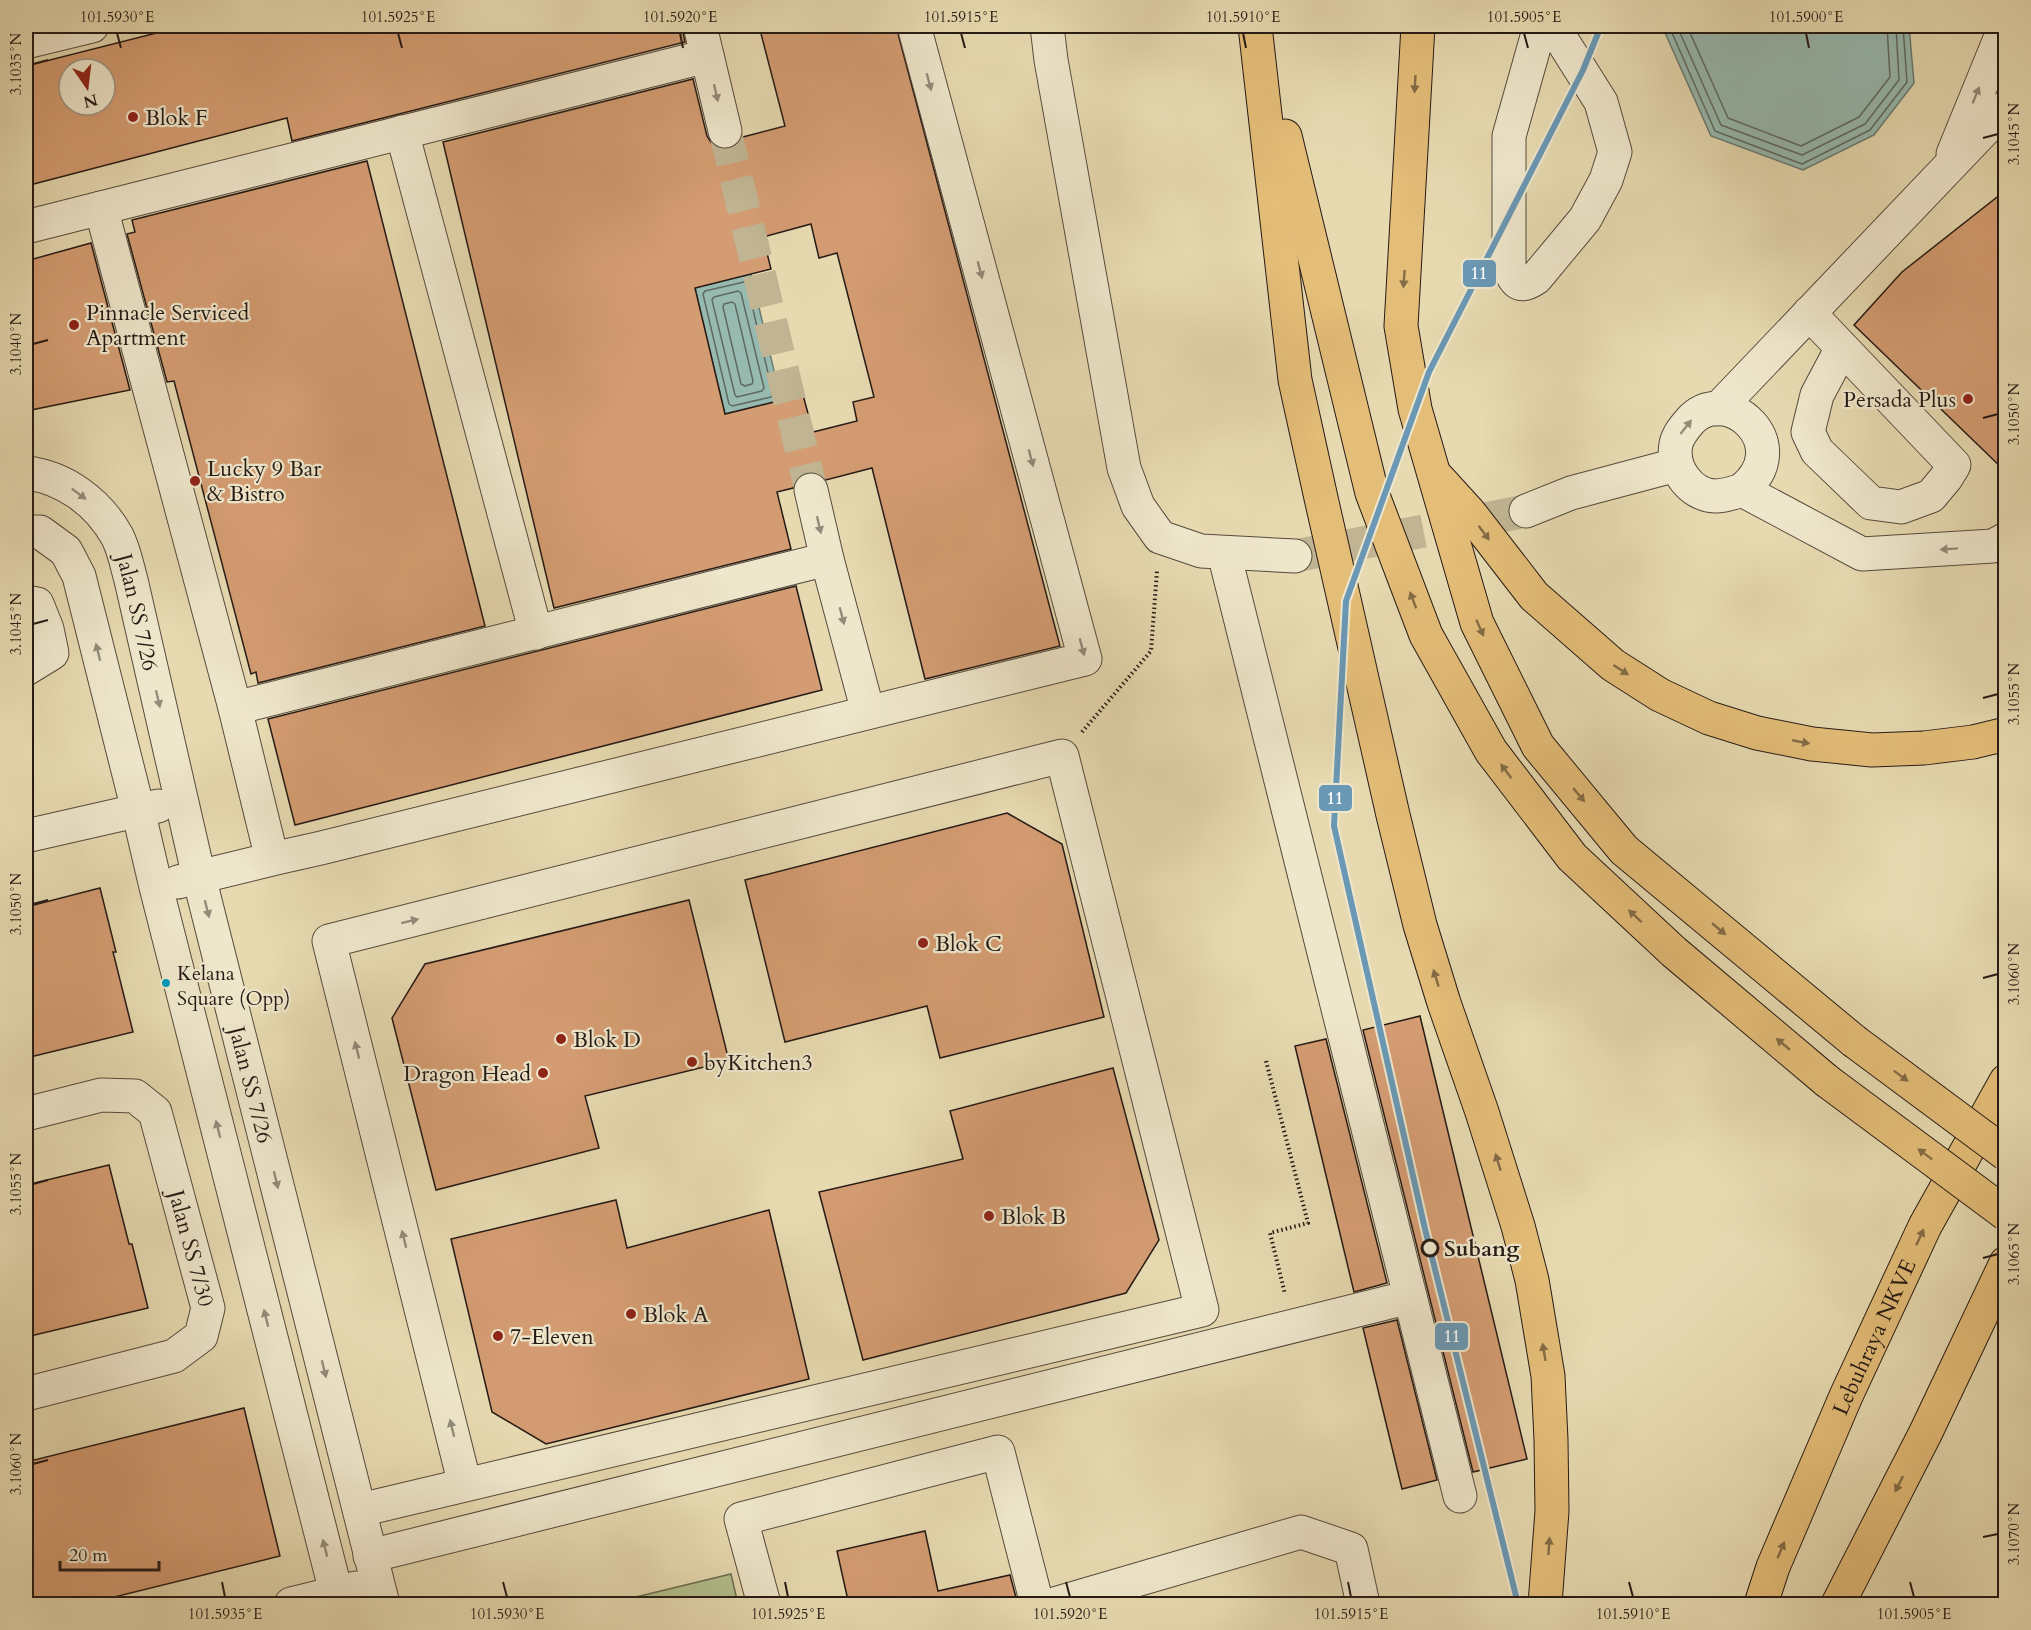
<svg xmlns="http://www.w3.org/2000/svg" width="2031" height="1630" font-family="Cardo,serif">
  <rect width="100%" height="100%" fill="#e7dab1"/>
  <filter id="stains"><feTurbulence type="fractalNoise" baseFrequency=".00333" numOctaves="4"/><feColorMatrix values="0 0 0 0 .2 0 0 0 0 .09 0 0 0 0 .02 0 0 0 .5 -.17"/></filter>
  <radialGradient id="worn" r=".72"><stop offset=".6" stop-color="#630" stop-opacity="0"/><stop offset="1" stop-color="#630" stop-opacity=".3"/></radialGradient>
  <polygon fill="#b3c08d" stroke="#6c6d51" stroke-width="1.5" points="731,1574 738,1604 607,1604"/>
  <g fill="#97bab0" stroke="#697a72" stroke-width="1.5">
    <polygon points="1662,26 1909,26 1914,83 1874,135 1803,170 1711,136"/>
    <polygon points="751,274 781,400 725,414 695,288"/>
  </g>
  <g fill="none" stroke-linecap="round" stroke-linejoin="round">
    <g stroke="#5e6a62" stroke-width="1.5">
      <polyline points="1669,26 1715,131 1802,164 1870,130 1907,82 1903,26"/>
      <polyline points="1677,26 1721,125 1802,155 1865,124 1899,80 1896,26"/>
      <polyline points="1687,26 1728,118 1801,146 1859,117 1890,77 1887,26"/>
      <polygon points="744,282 747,284 773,394 771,397 732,406 729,404 703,294 705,291"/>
      <polygon points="738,291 741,293 764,388 762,391 737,397 735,395 712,300 714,297"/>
      <polygon points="732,302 735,304 753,381 752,384 745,386 741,384 723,307 724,304"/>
    </g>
  </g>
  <g fill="#d49c72" stroke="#251a15" stroke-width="1.5" fill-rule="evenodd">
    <path d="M 184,26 L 682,26 L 685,42 L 292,141 L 287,118 L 26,186 L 26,66 ZM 69,69 L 105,69 L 105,105 L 69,105 Z"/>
    <path d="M 759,26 L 896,26 L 1060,646 L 925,679 L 872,468 L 826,480 L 817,472 L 806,472 L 798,477 L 793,488 L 777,492 L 791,549 L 554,608 L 443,142 L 693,79 L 707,136 L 712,144 L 719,149 L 730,149 L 738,144 L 743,137 L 785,126 ZM 811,224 L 819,258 L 837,253 L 874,397 L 853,402 L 857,421 L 813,432 L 803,395 L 725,414 L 695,288 L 771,269 L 763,237 Z"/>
    <polygon points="367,161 485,626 258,683 256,672 251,674 174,381 167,382 127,234 135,232 132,220"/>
    <polygon points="2006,190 2006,472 1854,325 1902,272"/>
    <polygon points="91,243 130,390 26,411 26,261"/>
    <polygon points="796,586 822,690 295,825 268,719"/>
    <polygon points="1007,813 1062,844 1104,1017 940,1058 927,1006 785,1042 745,880"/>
    <polygon points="100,888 116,952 113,952 133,1032 26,1058 26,907"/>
    <polygon points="689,900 729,1061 585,1096 599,1148 436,1190 392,1018 425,964"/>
    <polygon points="1420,1016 1527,1459 1473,1472 1363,1030"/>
    <polygon points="1326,1039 1387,1283 1354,1292 1295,1046"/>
    <polygon points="1113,1068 1159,1240 1126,1293 863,1360 819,1192 963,1159 950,1111"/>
    <polygon points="109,1165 129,1244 132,1244 148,1308 26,1337 26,1185"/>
    <polygon points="616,1200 627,1248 769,1210 809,1379 546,1444 492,1412 451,1239"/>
    <polygon points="1397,1320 1437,1480 1402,1489 1363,1328"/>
    <polygon points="244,1408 280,1556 82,1605 26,1605 26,1462"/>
    <polygon points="925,1531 938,1591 1010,1575 1018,1605 849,1605 837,1551"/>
  </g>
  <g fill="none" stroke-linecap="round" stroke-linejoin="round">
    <g stroke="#c0b492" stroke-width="33" stroke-dasharray="33 16" stroke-linecap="butt">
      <polyline points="725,131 811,490"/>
      <polyline points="1295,556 1526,511"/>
    </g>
    <g stroke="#564a3c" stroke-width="35">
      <g id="minor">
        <polyline points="700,26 725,131"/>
        <polyline points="1047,26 1051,60 1124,468 1138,506 1160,537 1201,551 1295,556"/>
        <path d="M 1540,26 L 1509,136 L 1509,269 C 1517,284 1520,289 1536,278 L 1585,219 L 1606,180 L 1615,152 L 1601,102 L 1553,26"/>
        <polyline points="26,42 92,26"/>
        <polyline points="707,56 101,208 235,708 272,859 321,848 1085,659 914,26"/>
        <polyline points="402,132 536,633"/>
        <polyline points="1953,154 2002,34"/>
        <polyline points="26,227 101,208"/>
        <polyline points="1809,313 1954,465 1946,478 1931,496 1901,507 1871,503 1817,451 1808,432 1817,395 1842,348"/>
        <polyline points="1718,409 2006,107"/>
        <path id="s1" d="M 26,473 C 64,477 98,502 117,536 C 124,549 127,566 131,580 L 199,877 L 383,1604"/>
        <polyline points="811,490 827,559 868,712"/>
        <path d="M 1742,490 C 1798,445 1726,381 1690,421 C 1684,428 1678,435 1676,444 C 1671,468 1690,495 1715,496 C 1725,496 1733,493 1742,490 L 1862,554 L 1993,546 L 2006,539"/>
        <polyline points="1526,511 1571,493 1676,465"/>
        <polyline points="26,532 40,532 66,551 79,576 138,810 156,887 339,1604"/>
        <polyline points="1224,553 1460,1496"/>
        <polyline points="26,602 37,604 47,629 52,653 26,669"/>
        <polyline points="235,708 827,559"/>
        <polyline points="26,836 158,806"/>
        <polyline points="178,882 272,859"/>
        <path id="s2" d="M 26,1114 L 101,1095 L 135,1096 L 155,1112 L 208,1308 L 201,1336 L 174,1356 L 26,1394"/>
        <polyline points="360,1510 1202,1310 1062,756 329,941 465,1485"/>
        <polyline points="370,1556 1410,1297"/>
        <polyline points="291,1604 356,1588"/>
        <polyline points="764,1604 741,1519 998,1452 1037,1604"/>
        <polyline points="1054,1604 1301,1532 1351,1549 1363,1604"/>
      </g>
    </g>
    <g stroke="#251a15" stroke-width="35">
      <g id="highway">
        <polyline points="1255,26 1295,380 1321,498 1393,815 1420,925 1444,1003 1482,1112 1518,1226 1532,1280 1548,1376 1551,1440 1552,1511 1545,1604"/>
        <polyline points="1418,26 1401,326 1415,409 1477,623 1538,746 1624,850 1854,1041"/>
        <polyline points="1285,136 1372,493 1426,635 1491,751 1572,857 1674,952 1827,1081"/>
        <polyline points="1438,478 1469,512 1534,596 1613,665 1660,695 1709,718 1757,733 1812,744 1872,750 1924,748 1973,742 2006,734"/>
        <path id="s3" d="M 1761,1604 L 1773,1567 L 1846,1396 L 1925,1226 L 2006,1081"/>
        <polyline points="1838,1604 1926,1432 2006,1263"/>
      </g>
    </g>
    <g stroke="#251a15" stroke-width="4" stroke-dasharray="1.5 3" stroke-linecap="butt">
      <polyline points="1082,732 1151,651 1157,571"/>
      <polyline points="1266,1061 1308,1223 1270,1233 1285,1294"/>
    </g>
    <use href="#minor" stroke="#efe7cc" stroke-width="33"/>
    <use href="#highway" stroke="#e4bd78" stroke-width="33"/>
    <g stroke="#251a15" stroke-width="35" stroke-linecap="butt">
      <g id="highway-bridge">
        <polyline points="1854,1041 2006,1154"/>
        <polyline points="1827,1081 2006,1214"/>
      </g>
    </g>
    <use href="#highway-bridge" stroke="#e4bd78" stroke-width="33"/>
    <g stroke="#efe7cc" stroke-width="10">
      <polyline id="rail-1" points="1518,1604 1425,1229 1334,826 1346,601 1429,372 1583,70 1601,26"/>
    </g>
    <use href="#rail-1" stroke="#6a98b5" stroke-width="6"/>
  </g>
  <defs><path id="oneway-solid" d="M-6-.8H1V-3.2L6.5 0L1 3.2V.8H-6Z" transform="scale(1.5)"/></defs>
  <g fill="#948b7a">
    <use href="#oneway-solid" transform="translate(929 82) rotate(75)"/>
    <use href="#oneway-solid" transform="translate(716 93) rotate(77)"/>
    <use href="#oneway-solid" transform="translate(1976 95) rotate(-68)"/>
    <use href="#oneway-solid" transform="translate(980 270) rotate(75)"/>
    <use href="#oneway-solid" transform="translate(1686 427) rotate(-52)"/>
    <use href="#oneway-solid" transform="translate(1031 458) rotate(75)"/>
    <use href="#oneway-solid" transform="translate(79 494) rotate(36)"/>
    <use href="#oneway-solid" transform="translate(819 525) rotate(77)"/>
    <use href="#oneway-solid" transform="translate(1949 549) rotate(176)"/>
    <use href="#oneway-solid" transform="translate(842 616) rotate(75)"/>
    <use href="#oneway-solid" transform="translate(1082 647) rotate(75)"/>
    <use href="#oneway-solid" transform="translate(98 652) rotate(-104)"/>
    <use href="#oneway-solid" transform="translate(158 699) rotate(77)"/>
    <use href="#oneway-solid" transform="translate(207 909) rotate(76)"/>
    <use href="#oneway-solid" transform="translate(410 921) rotate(-14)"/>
    <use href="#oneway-solid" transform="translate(357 1050) rotate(-104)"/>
    <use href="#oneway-solid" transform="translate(218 1129) rotate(-104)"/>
    <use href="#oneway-solid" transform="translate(276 1180) rotate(76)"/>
    <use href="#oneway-solid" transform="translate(404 1239) rotate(-104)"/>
    <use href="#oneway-solid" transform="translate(266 1318) rotate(-104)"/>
    <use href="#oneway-solid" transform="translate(324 1369) rotate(76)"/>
    <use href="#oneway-solid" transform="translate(452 1428) rotate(-104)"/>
    <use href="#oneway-solid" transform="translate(325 1548) rotate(-104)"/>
  </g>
  <g fill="#846c46">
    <use href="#oneway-solid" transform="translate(1415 84) rotate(93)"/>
    <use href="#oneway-solid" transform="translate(1404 279) rotate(94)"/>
    <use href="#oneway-solid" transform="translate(1484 533) rotate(53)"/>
    <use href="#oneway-solid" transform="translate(1413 600) rotate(-111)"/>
    <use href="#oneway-solid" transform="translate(1480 628) rotate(66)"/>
    <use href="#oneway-solid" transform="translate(1621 670) rotate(33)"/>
    <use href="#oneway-solid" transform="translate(1801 742) rotate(11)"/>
    <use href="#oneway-solid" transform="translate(1506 771) rotate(-127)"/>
    <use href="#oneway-solid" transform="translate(1579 795) rotate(50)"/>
    <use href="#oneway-solid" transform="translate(1635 916) rotate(-137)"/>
    <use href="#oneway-solid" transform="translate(1719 929) rotate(40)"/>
    <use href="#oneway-solid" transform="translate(1436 978) rotate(-107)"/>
    <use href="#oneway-solid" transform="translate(1783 1044) rotate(-140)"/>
    <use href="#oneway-solid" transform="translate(1901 1076) rotate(37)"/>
    <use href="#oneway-solid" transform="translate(1925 1154) rotate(-143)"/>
    <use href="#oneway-solid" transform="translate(1498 1162) rotate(-107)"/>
    <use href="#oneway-solid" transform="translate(1920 1237) rotate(-65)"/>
    <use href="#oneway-solid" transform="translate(1544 1352) rotate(-100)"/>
    <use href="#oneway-solid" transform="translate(1899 1484) rotate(117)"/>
    <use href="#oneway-solid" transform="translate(1549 1546) rotate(-86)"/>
    <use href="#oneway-solid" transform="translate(1781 1550) rotate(-67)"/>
  </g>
  <path fill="none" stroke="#251a15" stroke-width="2" d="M 117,33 L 121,48M 398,33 L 402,48M 680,33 L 683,48M 961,33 L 965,48M 1243,33 L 1246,48M 1524,33 L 1528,48M 1806,33 L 1809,48M 33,64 L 48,60M 1983,138 L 1998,134M 33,344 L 48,340M 1983,418 L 1998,414M 33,624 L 48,620M 1983,698 L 1998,694M 33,904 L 48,900M 1983,978 L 1998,974M 33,1184 L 48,1180M 1983,1258 L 1998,1254M 33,1464 L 48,1460M 1983,1537 L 1998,1534M 222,1582 L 225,1597M 503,1582 L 507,1597M 785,1582 L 788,1597M 1066,1582 L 1070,1597M 1348,1582 L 1351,1597M 1629,1582 L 1633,1597M 1910,1582 L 1914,1597"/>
  <g fill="#8f2418" stroke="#efe7cc" stroke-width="2">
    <circle cx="133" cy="117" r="6"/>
    <circle cx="74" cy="325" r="6"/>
    <circle cx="1968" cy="399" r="6"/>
    <circle cx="195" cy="481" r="6"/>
    <circle cx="923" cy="943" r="6"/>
    <circle cx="561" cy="1039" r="6"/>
    <circle cx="692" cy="1062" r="6"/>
    <circle cx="543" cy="1073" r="6"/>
    <circle cx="989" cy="1216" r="6"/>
    <circle cx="631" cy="1314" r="6"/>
    <circle cx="498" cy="1336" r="6"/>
  </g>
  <circle fill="#049bbc" stroke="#efe7cc" stroke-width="2" cx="166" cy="983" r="5"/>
  <circle fill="#efe7cc" stroke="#251a15" stroke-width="3" cx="1430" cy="1248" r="8"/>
  <g text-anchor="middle" stroke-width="4.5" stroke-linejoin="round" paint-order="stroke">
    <g font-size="20" fill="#251a15" stroke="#efe7cc" text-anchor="start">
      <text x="177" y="980">Kelana<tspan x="177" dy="25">Square (Opp)</tspan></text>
    </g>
    <g font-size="22" fill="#251a15" stroke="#efe7cc" text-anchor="start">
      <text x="145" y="125">Blok F</text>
      <text x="86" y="320">Pinnacle Serviced<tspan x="86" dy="25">Apartment</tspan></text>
      <text x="1956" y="407" text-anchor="end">Persada Plus</text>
      <text x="207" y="476">Lucky 9 Bar<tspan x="207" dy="25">&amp; Bistro</tspan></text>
      <text x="935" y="951">Blok C</text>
      <text x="573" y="1047">Blok D</text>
      <text x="704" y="1070">byKitchen3</text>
      <text x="531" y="1081" text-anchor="end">Dragon Head</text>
      <text x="1001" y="1224">Blok B</text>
      <text x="643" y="1322">Blok A</text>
      <text x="510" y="1344">7-Eleven</text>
    </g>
    <g font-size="22" fill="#251a15" stroke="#efe7cc">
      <text dy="8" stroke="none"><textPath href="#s1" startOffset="194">Jalan SS 7/26</textPath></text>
      <text dy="8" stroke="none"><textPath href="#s1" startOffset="680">Jalan SS 7/26</textPath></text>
      <text dy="8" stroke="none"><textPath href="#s2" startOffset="278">Jalan SS 7/30</textPath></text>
      <text dy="8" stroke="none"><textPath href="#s3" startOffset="290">Lebuhraya NKVE</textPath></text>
    </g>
    <g font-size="22" font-weight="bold" fill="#251a15" stroke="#efe7cc" text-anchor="start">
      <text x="1444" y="1256">Subang</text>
    </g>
  </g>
  <g stroke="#efe7cc" stroke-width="2">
    <rect x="1462" y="259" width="35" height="29" rx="6" fill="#6a98b5"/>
    <rect x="1318" y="784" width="35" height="28" rx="6" fill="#6a98b5"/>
    <rect x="1434" y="1322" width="35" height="29" rx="6" fill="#6a98b5"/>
  </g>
  <g font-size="16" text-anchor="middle" font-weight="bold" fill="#fff">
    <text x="1479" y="279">11</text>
    <text x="1335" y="804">11</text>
    <text x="1452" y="1342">11</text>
  </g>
  <rect width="2031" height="1630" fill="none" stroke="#e7dab1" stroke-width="66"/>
  <g transform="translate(87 87) rotate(166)"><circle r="28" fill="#efe7cc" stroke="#9e9583" stroke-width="1.5"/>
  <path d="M0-4.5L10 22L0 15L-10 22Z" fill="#8f2418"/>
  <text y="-9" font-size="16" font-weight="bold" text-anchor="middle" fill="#251a15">N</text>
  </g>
  <path d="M60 1561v9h99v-9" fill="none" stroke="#251a15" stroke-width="3"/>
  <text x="69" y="1561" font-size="18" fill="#251a15" stroke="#efe7cc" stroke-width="4.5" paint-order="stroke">20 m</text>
  <rect x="33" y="33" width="1965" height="1564" fill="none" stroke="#251a15" stroke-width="2"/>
  <g font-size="15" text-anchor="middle" fill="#251a15">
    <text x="117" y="22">101.5930°E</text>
    <text x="398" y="22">101.5925°E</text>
    <text x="680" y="22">101.5920°E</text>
    <text x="961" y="22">101.5915°E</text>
    <text x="1243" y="22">101.5910°E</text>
    <text x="1524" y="22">101.5905°E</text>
    <text x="1806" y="22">101.5900°E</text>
    <text transform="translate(16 64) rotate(-90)" y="5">3.1035°N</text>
    <text transform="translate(2014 134) rotate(-90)" y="5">3.1045°N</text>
    <text transform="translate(16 344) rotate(-90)" y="5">3.1040°N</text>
    <text transform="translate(2014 414) rotate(-90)" y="5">3.1050°N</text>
    <text transform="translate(16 624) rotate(-90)" y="5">3.1045°N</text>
    <text transform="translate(2014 694) rotate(-90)" y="5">3.1055°N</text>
    <text transform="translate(16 904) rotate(-90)" y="5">3.1050°N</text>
    <text transform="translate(2014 974) rotate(-90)" y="5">3.1060°N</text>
    <text transform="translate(16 1184) rotate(-90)" y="5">3.1055°N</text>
    <text transform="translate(2014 1254) rotate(-90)" y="5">3.1065°N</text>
    <text transform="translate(16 1464) rotate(-90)" y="5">3.1060°N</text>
    <text transform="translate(2014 1534) rotate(-90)" y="5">3.1070°N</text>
    <text x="225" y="1619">101.5935°E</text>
    <text x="507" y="1619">101.5930°E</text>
    <text x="788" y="1619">101.5925°E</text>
    <text x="1070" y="1619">101.5920°E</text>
    <text x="1351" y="1619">101.5915°E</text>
    <text x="1633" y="1619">101.5910°E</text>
    <text x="1914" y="1619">101.5905°E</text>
  </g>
  <rect width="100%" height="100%" filter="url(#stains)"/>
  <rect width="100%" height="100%" fill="url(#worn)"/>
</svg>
